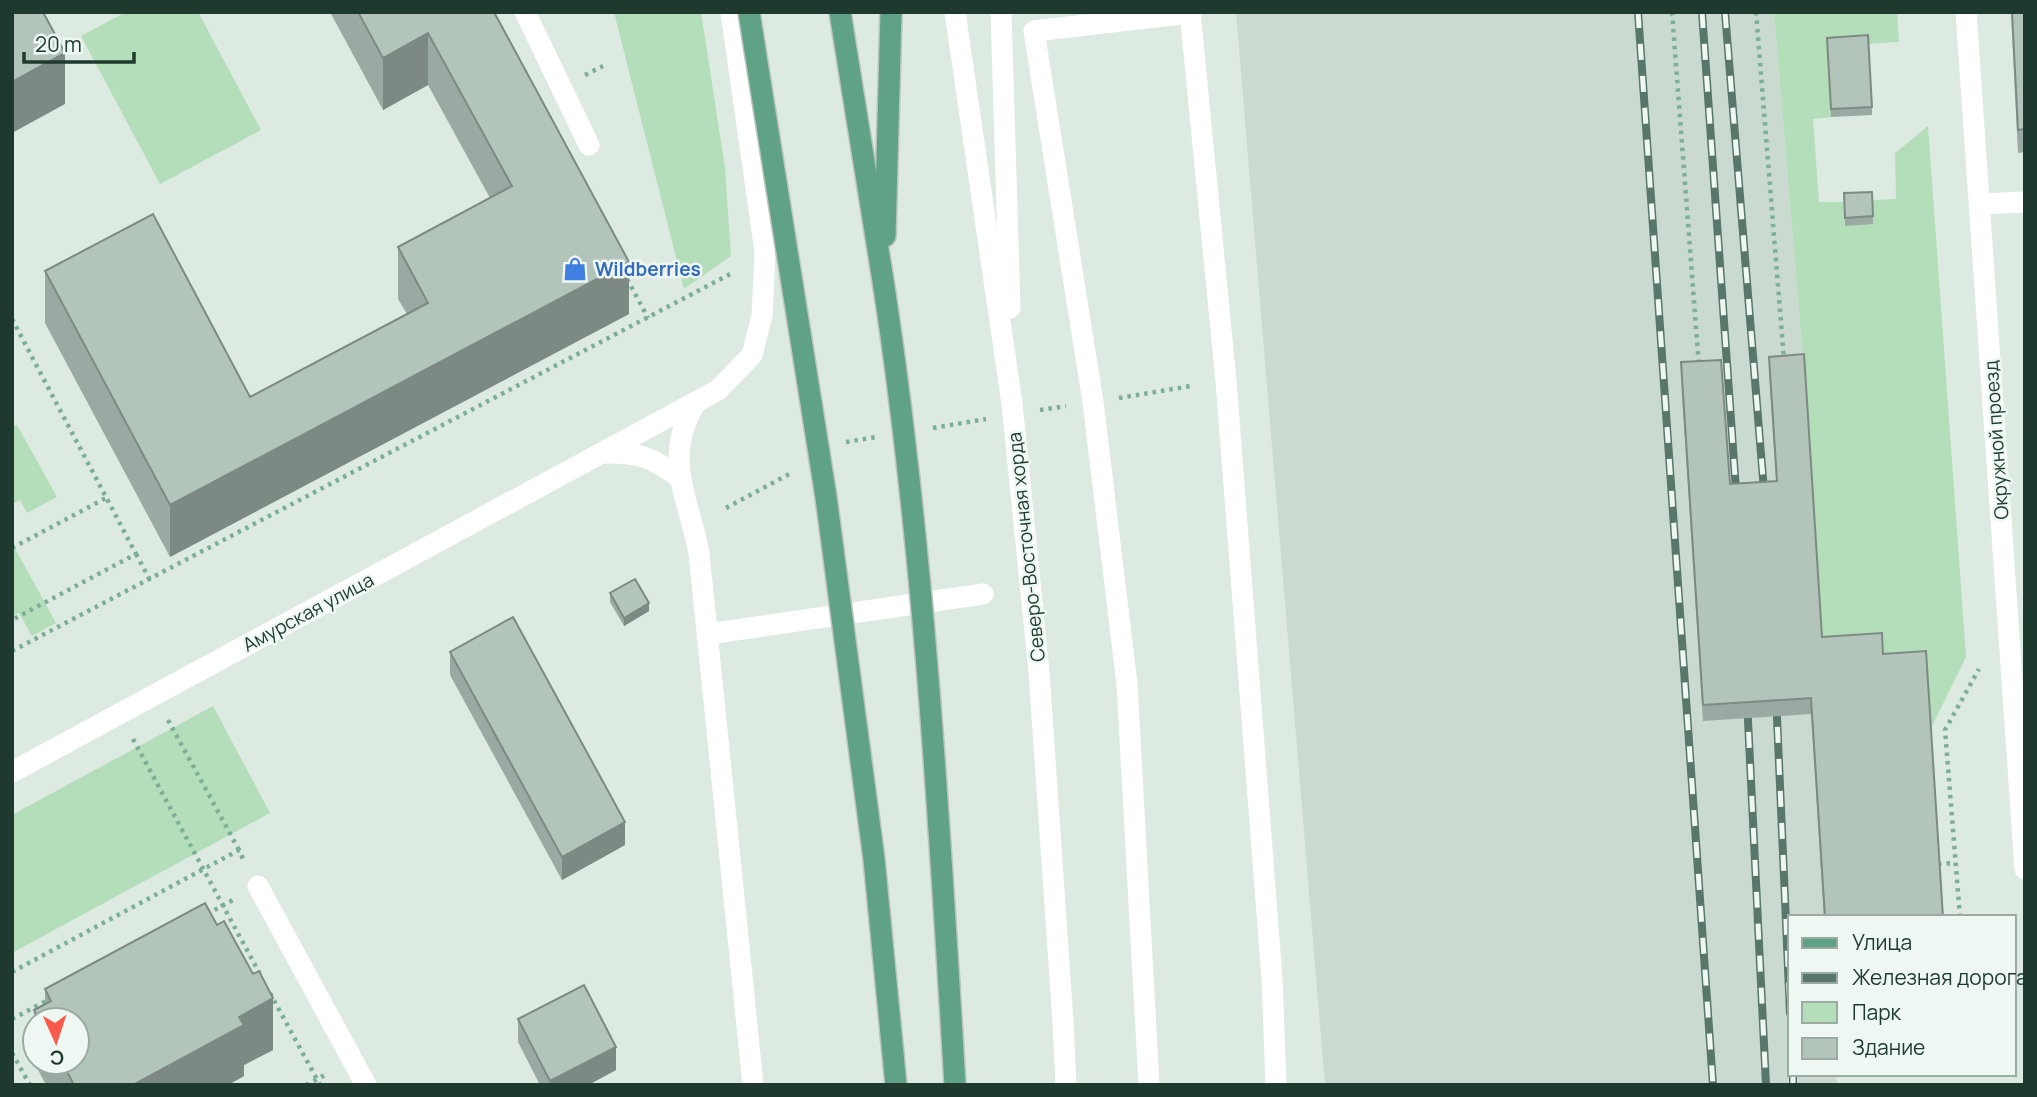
<svg xmlns="http://www.w3.org/2000/svg" width="2037" height="1097" font-family="Manrope,sans-serif">
  <rect width="100%" height="100%" fill="#ddeae2"/>
  <polygon fill="#cbdad1" points="1236,12 1774,12 1804,370 1942,917 1790,917 1790,1074 1836,1074 1837,1085 1325,1085"/>
  <g fill="#b4ddb9">
    <polygon points="126,12 198,12 261,130 160,184 81,36"/>
    <polygon points="614,12 701,12 725,168 731,256 684,289"/>
    <polygon points="1774,12 1897,12 1899,42 1828,46 1831,117 1813,119 1819,202 1844,202 1845,226 1872,200 1896,199 1895,153 1928,126 1966,657 1930,730 1822,653 1804,370"/>
    <polygon points="17,425 57,497 27,513 20,500 12,504 12,427"/>
    <polygon points="12,543 56,623 32,636 19,613 12,616"/>
    <polygon points="213,706 270,813 12,953 12,815"/>
  </g>
  <g fill="none" stroke-linecap="round" stroke-linejoin="round">
    <g stroke="#bcc4c0" stroke-width="24">
      <g id="primary">
        <polyline points="840,12 884,287"/>
        <polyline points="885,236 891,12"/>
      </g>
    </g>
    <g stroke="#7caf97" stroke-width="4.5" stroke-dasharray="3.5 5" stroke-linecap="butt">
      <polyline points="1672,12 1699,367"/>
      <polyline points="1756,12 1784,360"/>
      <polyline points="585,75 603,66"/>
      <polyline points="627,279 648,318"/>
      <polyline points="12,319 136,554 12,620"/>
      <polyline points="1119,398 1191,386"/>
      <polyline points="1040,410 1066,406"/>
      <polyline points="933,428 986,419"/>
      <polyline points="846,442 876,437"/>
      <polyline points="726,508 793,472"/>
      <polyline points="12,548 106,498"/>
      <polyline points="136,554 150,580"/>
      <polyline points="12,651 734,272"/>
      <polyline points="168,720 239,850"/>
      <polyline points="133,739 261,976"/>
      <polyline points="1938,864 1955,863"/>
      <polyline points="207,914 233,900"/>
      <polyline points="1960,917 1945,730 1979,669"/>
      <polyline points="12,972 239,850 244,861"/>
      <polyline points="270,993 320,1085"/>
      <polyline points="12,1019 48,1000"/>
      <polyline points="12,1053 30,1085"/>
      <polyline points="306,1085 327,1074"/>
    </g>
    <g stroke="#fff" stroke-width="21">
      <polyline points="525,12 589,145"/>
      <polyline points="1980,204 2025,202"/>
      <polyline points="708,634 983,594"/>
      <polyline points="258,886 366,1085"/>
      <polyline points="1149,1085 1127,684 1093,402 1034,31 1190,13"/>
    </g>
    <g stroke="#fff" stroke-width="21">
      <polyline points="955,12 1012,404"/>
      <polyline points="1001,12 1010,308"/>
      <polyline points="1190,12 1226,381 1272,978 1276,1085"/>
      <polyline points="1966,12 2025,869"/>
      <path d="M 696,402 C 662,457 688,496 699,553 L 753,1085"/>
      <path d="M 604,453 C 639,452 652,457 680,478"/>
      <polyline points="1063,1022 1066,1085"/>
    </g>
    <polyline stroke="#fff" stroke-width="21" points="12,772 718,390 752,355 762,316 765,252 731,12"/>
    <use href="#primary" stroke="#5fa286" stroke-width="21"/>
    <g stroke="#587669" stroke-width="8">
      <g id="rail">
        <polyline points="1638,12 1713,1085"/>
        <polyline points="1702,12 1737,504"/>
        <polyline points="1725,12 1765,503"/>
        <polyline points="1776,695 1790,1013"/>
        <polyline points="1747,700 1766,1085"/>
        <polyline points="1793,1074 1793,1085"/>
      </g>
    </g>
    <use href="#rail" stroke="#eef7f1" stroke-width="5" stroke-dasharray="16" stroke-linecap="butt"/>
    <g stroke="#bcc4c0" stroke-width="24" stroke-linecap="butt">
      <g id="primary-bridge">
        <polyline points="749,12 826,497 874,859 896,1085"/>
        <path d="M 884,287 C 924,551 939,818 955,1085"/>
      </g>
    </g>
    <polyline stroke="#fff" stroke-width="21" points="1012,404 1039,672 1063,1022"/>
    <use href="#primary-bridge" stroke="#5fa286" stroke-width="21"/>
  </g>
  <g fill="#9aa9a1" fill-rule="evenodd">
    <polygon points="330,12 494,12 629,314 170,557 45,323 45,271 250,397 407,314 398,299 398,247 490,198 428,85 383,110"/>
    <polygon points="2011,12 2025,12 2025,152 2018,153"/>
    <polygon points="1827,46 1872,107 1872,115 1831,117"/>
    <polygon points="1872,192 1873,224 1845,226 1844,193"/>
    <polygon points="1769,357 1822,637 1883,654 1943,917 1824,917 1811,714 1703,721 1681,378 1681,362 1730,484 1776,481 1769,373"/>
    <polygon points="610,593 649,611 624,626 610,602"/>
    <polygon points="450,652 625,845 562,880 450,675"/>
    <path d="M 45,989 L 273,1050 L 244,1065 L 244,1076 L 228,1085 L 46,1085 L 34,1062 L 34,1010 L 45,1004 ZM 35,1020 L 77,1020 L 77,1062 L 35,1062 Z"/>
    <polygon points="518,1019 616,1070 588,1085 540,1085 518,1042"/>
  </g>
  <g fill="#7d8a83">
    <polygon points="428,33 428,85 383,110 383,58"/>
    <polygon points="65,53 65,104 12,133 12,82"/>
    <polygon points="629,262 629,314 170,557 170,505"/>
    <polygon points="649,603 649,611 624,626 624,618"/>
    <polygon points="625,822 625,845 562,880 562,857"/>
    <polygon points="273,998 273,1050 244,1065 244,1076 228,1085 133,1085 239,1017"/>
    <polygon points="616,1047 616,1070 588,1085 550,1085 550,1081"/>
  </g>
  <g fill="#b3c5bb" stroke="#7d8a83" stroke-width="2">
    <polygon points="12,12 43,12 65,53 12,82"/>
    <polygon points="358,12 494,12 629,262 170,505 45,271 153,214 250,397 428,303 398,247 512,186 428,33 383,58"/>
    <polygon points="2012,12 2025,12 2025,129 2018,130"/>
    <polygon points="1868,35 1872,107 1831,109 1827,38"/>
    <polygon points="1872,192 1873,216 1845,218 1844,193"/>
    <polygon points="1804,354 1822,637 1882,633 1883,654 1926,651 1943,917 1825,917 1811,698 1703,705 1681,362 1721,360 1730,484 1777,481 1769,357"/>
    <polygon points="635,579 649,603 624,618 610,593"/>
    <polygon points="513,617 625,822 562,857 450,652"/>
    <polygon points="205,903 217,925 224,921 253,974 259,971 273,998 239,1017 244,1025 133,1085 74,1085 62,1062 77,1062 77,1020 39,1020 34,1010 51,1001 45,989"/>
    <polygon points="584,985 616,1047 550,1081 518,1019"/>
  </g>
  <defs>
    <g id="shop-bare" transform="scale(1.89)"><path d="M-5-2.5h2.3a2.7 3.5 0 0 1 5.4 0H5L5.5 6h-11ZM-1.5-2.5h3a1.5 2.3 0 0 0-3 0Z" fill="#3f7fe0" stroke="#eef7f1" stroke-width="2.5" paint-order="stroke"/></g>
  </defs>
  <g fill-rule="evenodd">
    <use href="#shop-bare" x="575" y="269"/>
  </g>
  <g text-anchor="middle" stroke-width="5" stroke-linejoin="round" paint-order="stroke">
    <g font-size="19" font-weight="bold" fill="#366cbe" stroke="#eef7f1" text-anchor="start">
      <text x="595" y="276">Wildberries</text>
    </g>
    <g font-size="19" fill="#1e3a2e" stroke="#eef7f1">
      <text transform="translate(1996 440) rotate(-94)" y="7">Окружной проезд</text>
      <text transform="translate(1026 547) rotate(-96)" y="7">Северо-Восточная хорда</text>
      <text transform="translate(308 612) rotate(-28)" y="7">Амурская улица</text>
    </g>
  </g>
  <rect width="2037" height="1097" fill="none" stroke="#1e3a2e" stroke-width="28"/>
  <rect x="1788" y="915" width="228" height="161" fill="#eef7f1" stroke="#9baba3" stroke-width="2"/>
  <rect x="1802" y="938" width="35" height="10" fill="#5fa286" stroke="#9baba3" stroke-width="2"/>
  <text x="1852" y="950" font-size="21" fill="#1e3a2e">Улица</text>
  <rect x="1802" y="973" width="35" height="10" fill="#587669" stroke="#9baba3" stroke-width="2"/>
  <text x="1852" y="985" font-size="21" fill="#1e3a2e">Железная дорога</text>
  <rect x="1802" y="1002" width="35" height="21" fill="#b4ddb9" stroke="#9baba3" stroke-width="2"/>
  <text x="1852" y="1020" font-size="21" fill="#1e3a2e">Парк</text>
  <rect x="1802" y="1038" width="35" height="21" fill="#b3c5bb" stroke="#9baba3" stroke-width="2"/>
  <text x="1852" y="1055" font-size="21" fill="#1e3a2e">Здание</text>
  <g transform="translate(56 1041) rotate(177)"><circle r="33" fill="#eef7f1" stroke="#9baba3" stroke-width="2"/>
  <path d="M0-5L12 26L0 18L-12 26Z" fill="#f95a4c"/>
  <text y="-10" font-size="19" font-weight="bold" text-anchor="middle" fill="#1e3a2e">С</text>
  </g>
  <path d="M24 52v10h110v-10" fill="none" stroke="#1e3a2e" stroke-width="3.5"/>
  <text x="35" y="52" font-size="21" fill="#1e3a2e" stroke="#eef7f1" stroke-width="5" paint-order="stroke">20 m</text>
</svg>
